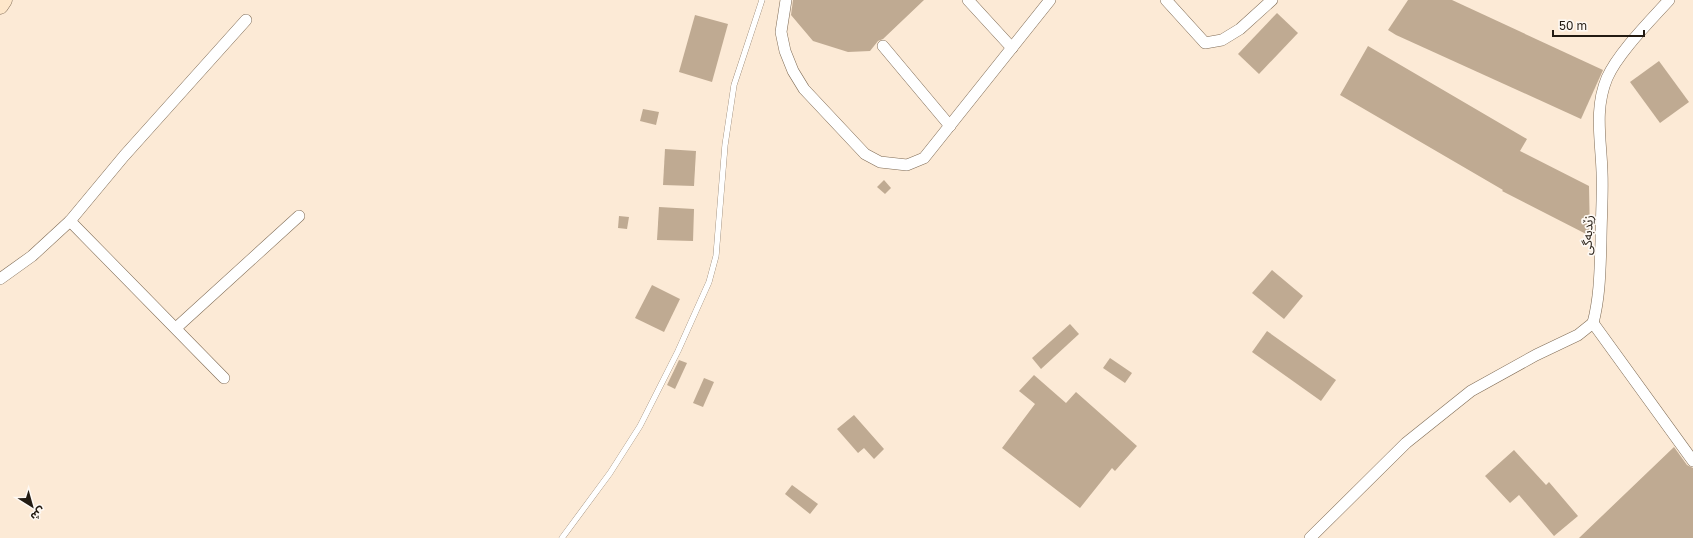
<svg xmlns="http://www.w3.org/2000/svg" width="1693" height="538" font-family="'Golos Text','Noto Sans Arabic',sans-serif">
  <rect width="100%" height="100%" fill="#fcead6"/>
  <g fill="#bfaa92">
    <polygon points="793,0 924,0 883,39 878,41 870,51 848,52 813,41 791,15"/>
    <polygon points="1408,0 1452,0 1603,70 1581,119 1396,35 1388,30"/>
    <polygon points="1277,13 1298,33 1259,74 1238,54"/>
    <polygon points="695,15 728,24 712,82 679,72"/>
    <polygon points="1368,46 1527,139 1520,151 1589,186 1590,236 1502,191 1503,190 1340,95"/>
    <polygon points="1659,61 1689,102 1660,123 1630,82"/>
    <polygon points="643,109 659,112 656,125 640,121"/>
    <polygon points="665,149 696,151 694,186 663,185"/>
    <polygon points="884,180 891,188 885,194 877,187"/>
    <polygon points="659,207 694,209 693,241 657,240"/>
    <polygon points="619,216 629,217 627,229 618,228"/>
    <polygon points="1272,270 1303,296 1284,319 1252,293"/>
    <polygon points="652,285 680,299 664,332 635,318"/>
    <polygon points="1070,324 1079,334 1041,369 1032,358"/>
    <polygon points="1267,331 1336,380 1321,401 1252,352"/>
    <polygon points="1110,358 1132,373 1125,383 1103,368"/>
    <polygon points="679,360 687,363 675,389 667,385"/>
    <polygon points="1034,375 1066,403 1076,392 1137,446 1115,471 1112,468 1080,508 1002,448 1035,404 1019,391"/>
    <polygon points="704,378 714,382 703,407 693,403"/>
    <polygon points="854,415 884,449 874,459 864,448 858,453 837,429"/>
    <polygon points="1674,447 1687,465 1693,468 1693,538 1579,538"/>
    <polygon points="1514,450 1546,485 1549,482 1578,516 1554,536 1519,495 1510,503 1485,476"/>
    <polygon points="792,485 818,504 810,514 785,494"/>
  </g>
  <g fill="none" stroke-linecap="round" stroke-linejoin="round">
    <g stroke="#7f6b55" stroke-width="6">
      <polyline id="lane" points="562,538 610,473 640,426 678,351 709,282 716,256 725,145 734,85 762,0"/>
    </g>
    <g stroke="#7f6b55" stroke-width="12">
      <g id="street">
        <polyline points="786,0 781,32 785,51 793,71 804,89 865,154 880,162 907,165 924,158 1050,0"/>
        <polyline points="968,0 1012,48"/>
        <polyline points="1166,0 1205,43 1222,40 1240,29 1272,0"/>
        <polyline points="883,46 950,126"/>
        <polyline points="70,221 224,378"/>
        <polyline points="0,279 32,256 70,221 124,156 246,20"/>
        <path d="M 1593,323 C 1600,296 1600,270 1601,242 C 1601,218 1603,195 1602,172 C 1601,140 1594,109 1607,78 C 1618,53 1650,21 1669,0"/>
        <polyline points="1593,323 1693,461"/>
        <polyline points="176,328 299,216"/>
        <polyline points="1310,538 1406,443 1471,391 1536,355 1578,335 1593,323"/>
      </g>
    </g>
    <g stroke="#7f6b55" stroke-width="17">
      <polyline id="secondary" points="0,6 4,0"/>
    </g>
    <use href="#lane" stroke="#fff" stroke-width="5.5"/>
    <use href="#street" stroke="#fff" stroke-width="11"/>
    <use href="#secondary" stroke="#fee7ca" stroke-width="16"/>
  </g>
  <g text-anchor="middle" stroke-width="3.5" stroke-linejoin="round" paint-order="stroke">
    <g font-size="13" fill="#231b12" stroke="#fef9f4">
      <text transform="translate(1587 235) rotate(-88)" y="5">زێدبەگی</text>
    </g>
  </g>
  <g transform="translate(32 506) rotate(143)" stroke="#fef9f4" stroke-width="3" paint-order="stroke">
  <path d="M0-3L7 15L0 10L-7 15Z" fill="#231b12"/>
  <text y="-6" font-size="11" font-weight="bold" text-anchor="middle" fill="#231b12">ش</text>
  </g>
  <path d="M1553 30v6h91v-6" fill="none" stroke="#231b12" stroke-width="2"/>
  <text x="1559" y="30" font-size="12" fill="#231b12" stroke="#fef9f4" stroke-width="3" paint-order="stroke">50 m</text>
</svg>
